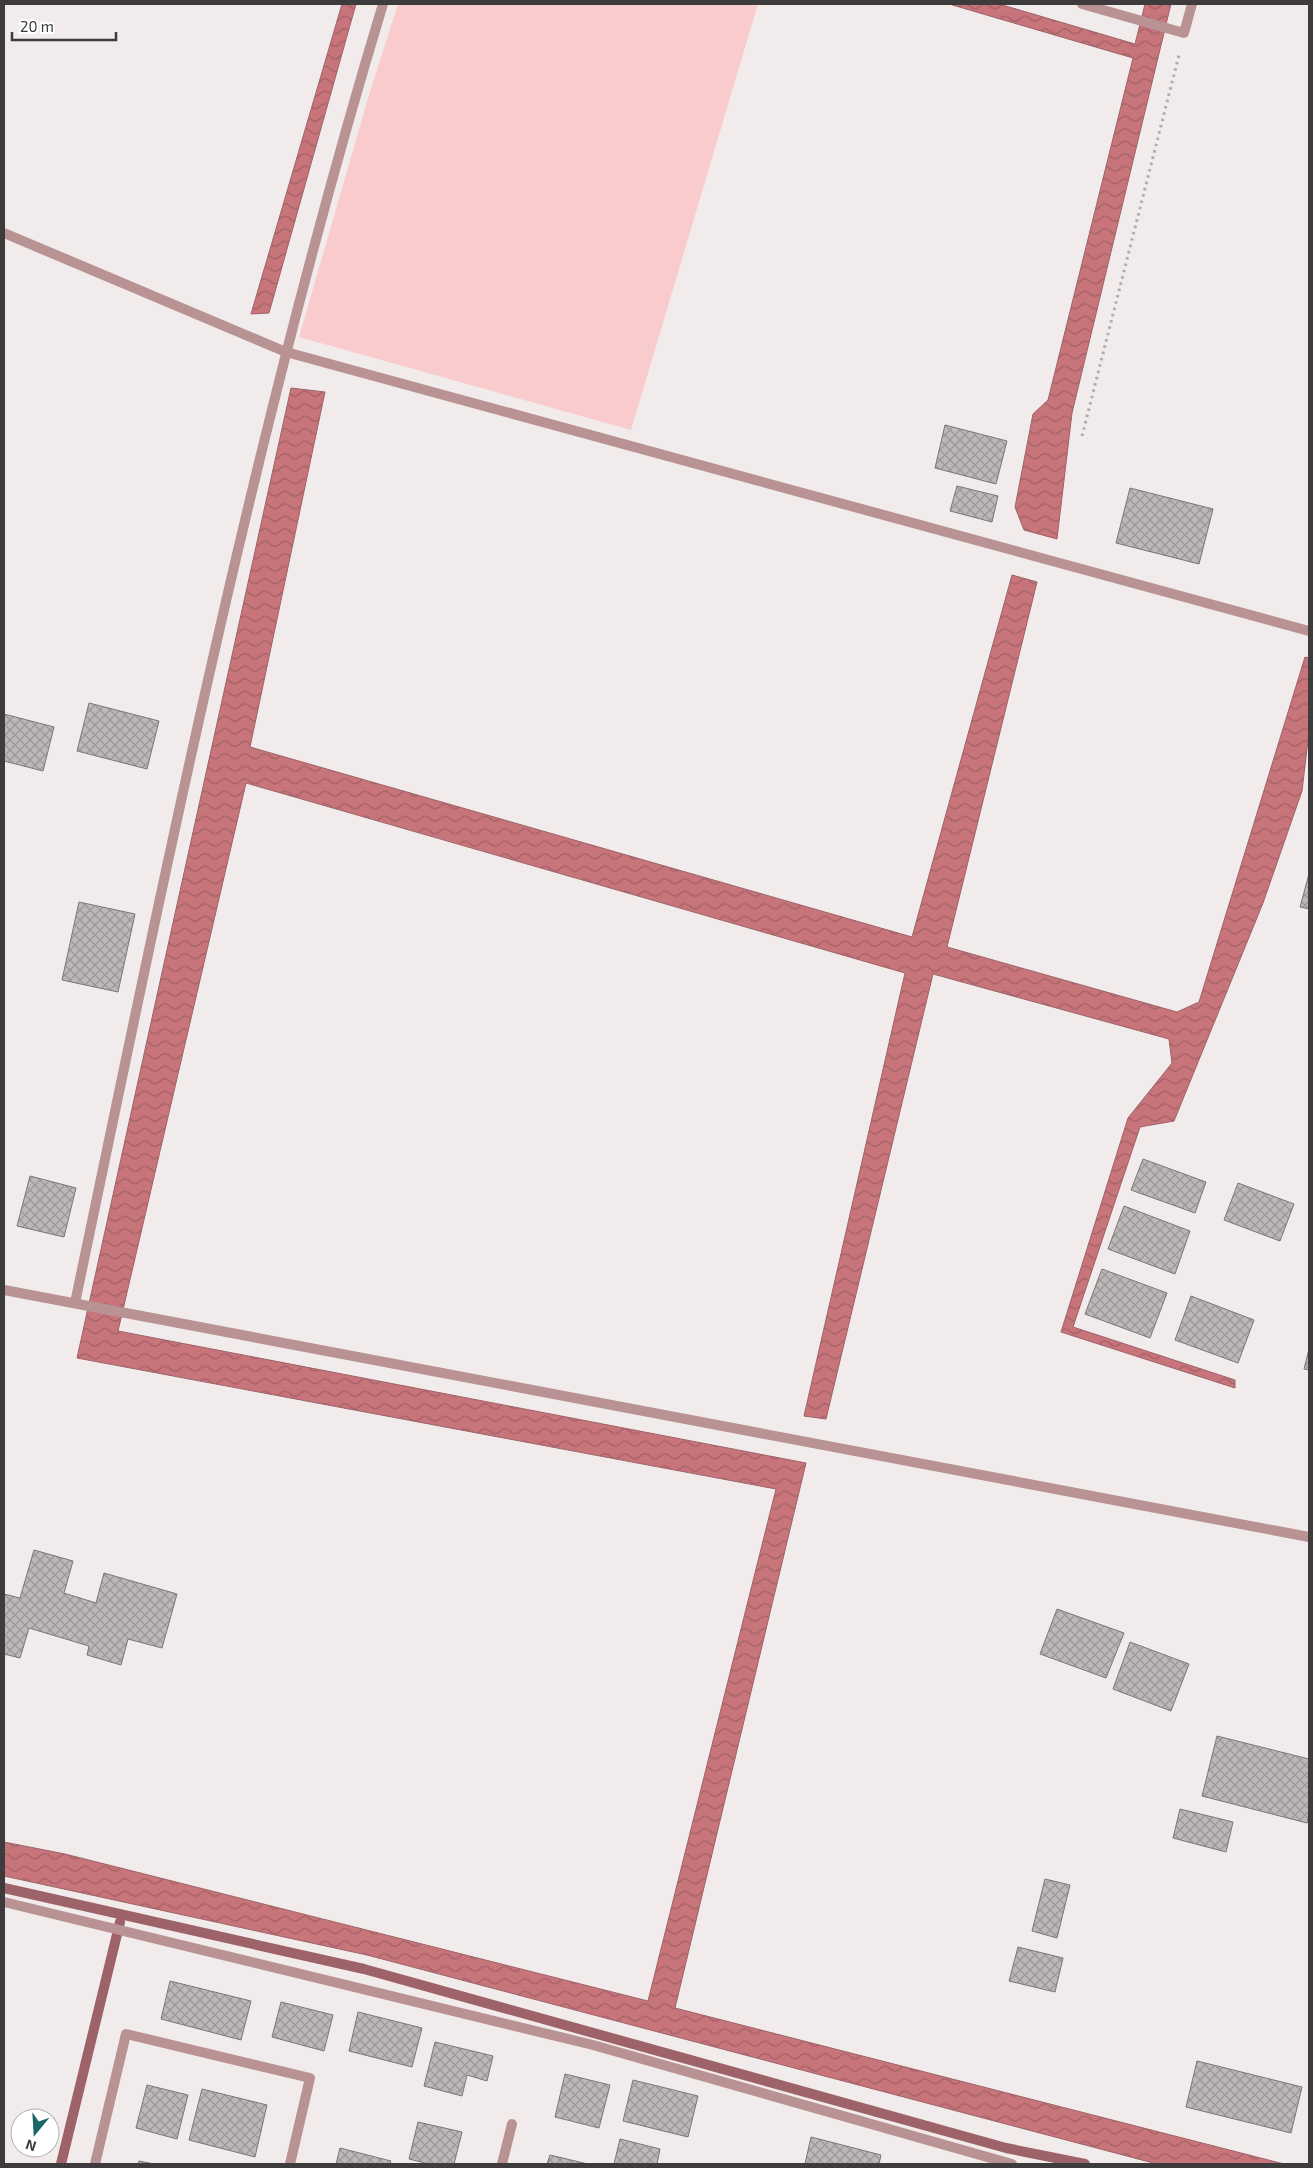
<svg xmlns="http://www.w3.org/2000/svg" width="1313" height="2168" font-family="'Exo 2',sans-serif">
  <defs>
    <pattern id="water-waves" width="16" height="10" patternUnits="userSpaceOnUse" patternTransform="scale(1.25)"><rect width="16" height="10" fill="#c7747b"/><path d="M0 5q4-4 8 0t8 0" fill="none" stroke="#a36066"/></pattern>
    <pattern id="building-cross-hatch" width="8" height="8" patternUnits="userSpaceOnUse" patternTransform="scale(1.25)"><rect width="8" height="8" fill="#bdb8b8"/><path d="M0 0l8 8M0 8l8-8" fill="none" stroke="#9b9797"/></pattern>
  </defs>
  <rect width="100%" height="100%" fill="#f1ebeb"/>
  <polygon fill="#facbcd" points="398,4 758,4 631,430 299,337 369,95"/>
  <g fill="url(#water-waves)" stroke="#9e6368">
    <polygon points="342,4 356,4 269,313 251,314"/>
    <polygon points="949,4 999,4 1135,44 1145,4 1171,4 1072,413 1057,539 1024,530 1015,507 1033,414 1048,400 1133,58"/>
    <polygon points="291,388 325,392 250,747 912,937 1012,575 1037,582 947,947 1177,1012 1199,1002 1305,657 1309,658 1309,732 1302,791 1263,903 1174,1121 1140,1127 1073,1327 1235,1380 1235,1388 1061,1332 1128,1118 1172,1063 1169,1039 933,974 826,1419 804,1416 905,973 246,783 118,1331 806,1463 675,2008 1284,2164 1157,2164 367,1955 4,1876 4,1842 65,1854 648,2001 776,1489 77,1358"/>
  </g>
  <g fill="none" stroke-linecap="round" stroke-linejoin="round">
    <g stroke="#9e6368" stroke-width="10">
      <polyline points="4,1888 364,1969 1006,2148 1085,2164"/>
      <polyline points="61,2164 120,1922"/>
    </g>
  </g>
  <g fill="url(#building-cross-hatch)" stroke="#7b7676">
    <polygon points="945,425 1007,441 996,484 935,468"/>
    <polygon points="957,486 998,496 992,522 950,511"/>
    <polygon points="1130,488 1213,509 1199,564 1116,543"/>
    <polygon points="89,703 159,721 147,769 77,751"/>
    <polygon points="4,714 54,727 43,771 4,761"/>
    <polygon points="1309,874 1309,909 1300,907"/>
    <polygon points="79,902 135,914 118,992 62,980"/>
    <polygon points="1143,1159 1206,1182 1195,1213 1131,1190"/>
    <polygon points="30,1176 76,1188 64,1237 17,1226"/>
    <polygon points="1238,1183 1294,1204 1280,1241 1224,1220"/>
    <polygon points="1124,1206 1190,1231 1175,1274 1108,1249"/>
    <polygon points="1102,1269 1167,1293 1150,1338 1085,1314"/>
    <polygon points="1191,1296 1254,1320 1238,1363 1175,1340"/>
    <polygon points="1309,1349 1309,1370 1304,1369"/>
    <polygon points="34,1550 73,1561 64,1593 96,1603 104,1573 177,1594 162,1648 128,1639 121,1665 87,1655 89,1646 29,1628 20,1658 4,1654 4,1594 20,1598"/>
    <polygon points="1057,1609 1124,1633 1106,1678 1040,1654"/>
    <polygon points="1130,1642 1189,1664 1171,1711 1113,1689"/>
    <polygon points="1217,1736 1309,1759 1309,1815 1307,1823 1202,1796"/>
    <polygon points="1180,1809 1233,1822 1226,1852 1173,1838"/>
    <polygon points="1045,1879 1070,1885 1057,1938 1032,1931"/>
    <polygon points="1018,1947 1063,1958 1055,1992 1009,1981"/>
    <polygon points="170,1981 251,2001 241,2040 161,2019"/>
    <polygon points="281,2002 333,2015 324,2051 272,2037"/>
    <polygon points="358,2012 422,2028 412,2067 349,2051"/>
    <polygon points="435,2042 493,2056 487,2081 467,2075 462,2096 424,2086"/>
    <polygon points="1197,2061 1302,2087 1291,2133 1186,2107"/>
    <polygon points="565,2074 610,2085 599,2128 555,2117"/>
    <polygon points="633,2080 698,2096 688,2137 623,2121"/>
    <polygon points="147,2085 188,2095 177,2139 136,2128"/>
    <polygon points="202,2089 267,2105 255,2157 189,2140"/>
    <polygon points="418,2122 462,2132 454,2164 429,2164 409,2159"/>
    <polygon points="811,2137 881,2155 879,2164 805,2164"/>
    <polygon points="620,2139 660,2149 657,2164 614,2164"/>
    <polygon points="340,2148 391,2161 390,2164 336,2164"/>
    <polygon points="550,2155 588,2164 547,2164"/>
    <polygon points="139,2161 154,2164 138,2164"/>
  </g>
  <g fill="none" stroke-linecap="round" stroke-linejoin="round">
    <polyline stroke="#b0acac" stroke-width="3" stroke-dasharray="2.5 4" stroke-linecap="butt" points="1082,436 1179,55"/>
    <g stroke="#b99294" stroke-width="10">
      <polyline points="1082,4 1184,33 1192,4"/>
      <polyline points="4,233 286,352 1309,631"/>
      <polyline points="4,1290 1309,1537"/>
      <path d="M 75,1303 C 166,868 254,430 383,4"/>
      <polyline points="4,1902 593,2045 1012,2164"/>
      <polyline points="95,2164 126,2034 310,2078 290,2164"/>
      <polyline points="502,2164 512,2124"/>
    </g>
  </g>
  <rect width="1313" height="2168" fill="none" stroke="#3d3b3b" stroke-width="10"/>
  <g transform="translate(35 2133) rotate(198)"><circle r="24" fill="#ffffff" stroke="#b1b1b1"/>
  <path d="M0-4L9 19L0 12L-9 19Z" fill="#186666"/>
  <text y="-8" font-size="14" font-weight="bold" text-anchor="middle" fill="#3d3b3b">N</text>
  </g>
  <path d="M12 32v8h104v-8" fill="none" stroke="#3d3b3b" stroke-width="2.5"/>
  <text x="20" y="32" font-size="15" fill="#3d3b3b" stroke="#ffffff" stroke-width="4" paint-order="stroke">20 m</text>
</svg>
